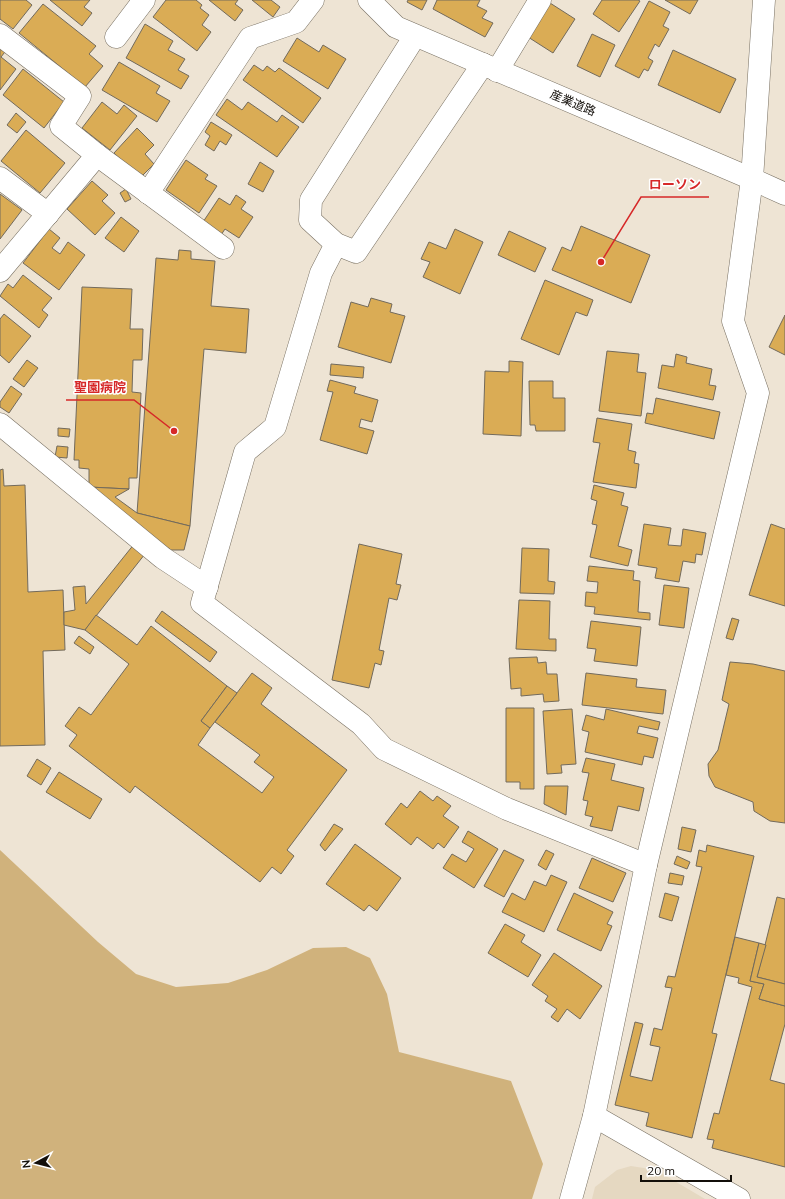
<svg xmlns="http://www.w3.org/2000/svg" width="785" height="1199" font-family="Mulish,'Noto Sans JP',sans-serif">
  <rect width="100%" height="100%" fill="#eee4d4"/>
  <polygon fill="#e5d8c1" points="631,1166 656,1170 705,1199 592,1199 595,1187 617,1170"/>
  <polygon fill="#d0b27c" points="0,850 98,942 136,974 176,987 228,983 267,970 313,948 346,947 370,958 387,994 399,1052 511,1081 543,1164 532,1199 0,1199"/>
  <g fill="#daac55" stroke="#726a5c">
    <polygon points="0,0 26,0 32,5 13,29 0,19"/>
    <polygon points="50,0 90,0 84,7 92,13 82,26"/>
    <polygon points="166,0 196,0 202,5 200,8 209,15 202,25 211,32 197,51 153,17"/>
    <polygon points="209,0 238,0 235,4 243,10 235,21"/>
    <polygon points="252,0 271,0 280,7 273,17"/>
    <polygon points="408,0 427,0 422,10 407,2"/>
    <polygon points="437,0 480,0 477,6 487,11 482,18 493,23 485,37 433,9"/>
    <polygon points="602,0 638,0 640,1 619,32 593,14"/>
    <polygon points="665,0 698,0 690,14"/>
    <polygon points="649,1 670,12 663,26 669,29 659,47 655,44 648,58 653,61 648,71 644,69 639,78 615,66"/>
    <polygon points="550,3 575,19 553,53 528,37"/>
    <polygon points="43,4 96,46 89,54 103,66 85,87 19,33"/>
    <polygon points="145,24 173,41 168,50 185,59 178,70 189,76 181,89 126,58"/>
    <polygon points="592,34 615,45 600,77 577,66"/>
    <polygon points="297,38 319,52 323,45 346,59 328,89 283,61"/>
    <polygon points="0,42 8,48 1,57 16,69 0,90"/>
    <polygon points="673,50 736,79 720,113 658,85"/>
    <polygon points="119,62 160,86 156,93 170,101 157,122 102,90"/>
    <polygon points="254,65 263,71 267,66 275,72 279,68 321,98 303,123 243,80"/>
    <polygon points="23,69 64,102 44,128 3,95"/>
    <polygon points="227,99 242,110 248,102 277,122 282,115 299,127 277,157 216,115"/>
    <polygon points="102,102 117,114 124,105 137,116 110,150 82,128"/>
    <polygon points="16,113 26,122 17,133 7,125"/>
    <polygon points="211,122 232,135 226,145 220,141 214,151 205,145 210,136 205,132"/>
    <polygon points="137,128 154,145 145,154 154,164 140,178 114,153"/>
    <polygon points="26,130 65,163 40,193 1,161"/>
    <polygon points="186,160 208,175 205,179 217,186 199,213 166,190"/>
    <polygon points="260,162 274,171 263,192 248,184"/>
    <polygon points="92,181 108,195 102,201 115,213 95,235 67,209"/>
    <polygon points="126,189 131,199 125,202 120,193"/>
    <polygon points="0,194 22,210 0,239"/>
    <polygon points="236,195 246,202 241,209 253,217 239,238 225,229 221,235 203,222 219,198 230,205"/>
    <polygon points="121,217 139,231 124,252 105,238"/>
    <polygon points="581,226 650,255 631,303 552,270 562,247 571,251"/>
    <polygon points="49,229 60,238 52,248 60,254 68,242 85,255 59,290 23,263"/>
    <polygon points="455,229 483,242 460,294 423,277 430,262 421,259 429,242 446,249"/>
    <polygon points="509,231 546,248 535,272 498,255"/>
    <polygon points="179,250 191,251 191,259 215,261 211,306 249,309 246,353 204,349 190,526 137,513 156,258 178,260"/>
    <polygon points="23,275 52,298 42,310 48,315 39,328 0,296 8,284 13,288"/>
    <polygon points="545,280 593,300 587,316 576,312 559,355 521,339"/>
    <polygon points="82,287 132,289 130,329 143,329 142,360 133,360 132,392 141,393 137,478 129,478 129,489 89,487 89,469 79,468 79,460 74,460"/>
    <polygon points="371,298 392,304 390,312 405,316 391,363 338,347 351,302 368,307"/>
    <polygon points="4,314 31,336 9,363 0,355 0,319"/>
    <polygon points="785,315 785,355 769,347"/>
    <polygon points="607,351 639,354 637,372 646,373 641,416 599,411"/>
    <polygon points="676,354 687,357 686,363 712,369 709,385 716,386 713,400 658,388 662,365 674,367"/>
    <polygon points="27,360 38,368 24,387 13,379"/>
    <polygon points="509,361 523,362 521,436 483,434 485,371 509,372"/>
    <polygon points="331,364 364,367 363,378 330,375"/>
    <polygon points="330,380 356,387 354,393 378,400 372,422 361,419 359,427 374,431 367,454 320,440 333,392 327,391"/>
    <polygon points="529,381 553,381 553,398 565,398 565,431 536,431 535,425 530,425"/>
    <polygon points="11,386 22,394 9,413 0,407 0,402"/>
    <polygon points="656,398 720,412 714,439 645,423 647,413 653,414"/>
    <polygon points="597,418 632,424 628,450 636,452 634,463 639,464 636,488 593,482 600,443 593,442"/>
    <polygon points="58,428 70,429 69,437 58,436"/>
    <polygon points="57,446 68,447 67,458 55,457"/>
    <polygon points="3,469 4,486 25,485 28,592 63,590 65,650 43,651 45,745 0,746 0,470"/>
    <polygon points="594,485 624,493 621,505 628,507 618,546 632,550 628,566 590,557 597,525 592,524 597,501 591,499"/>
    <polygon points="89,487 129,489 115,497 137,513 190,526 184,550 171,550 156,540 85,630 64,625 64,612 75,610 73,587 85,586 86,604 143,533"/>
    <polygon points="644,524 671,528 668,545 681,546 683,529 706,533 702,555 696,554 695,563 683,561 679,582 655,578 657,568 638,565"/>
    <polygon points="771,524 785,529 785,606 749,595"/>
    <polygon points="359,544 402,554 396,584 401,585 397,600 389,598 379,650 384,651 381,665 375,663 369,688 332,680"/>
    <polygon points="522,548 549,549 548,581 555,582 554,594 520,593"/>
    <polygon points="589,566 634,571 633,580 640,581 638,612 650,613 650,620 594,614 595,607 585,606 586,592 597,593 598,582 587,581"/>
    <polygon points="664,585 689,588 684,628 659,625"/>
    <polygon points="519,600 550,601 549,639 556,639 556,651 516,649"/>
    <polygon points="162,611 217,652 210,662 155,621"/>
    <polygon points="96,615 137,645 151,626 227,686 201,721 210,728 198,745 262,793 274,777 254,762 260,755 215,722 252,673 272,688 261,704 347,770 287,850 294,856 281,874 272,867 260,882 135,786 130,793 69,746 77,735 65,726 79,707 91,715 129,664 85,630"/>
    <polygon points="732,618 739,620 733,640 726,638"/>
    <polygon points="591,621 641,627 637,666 594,661 596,649 587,648"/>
    <polygon points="79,636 94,647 90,654 74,643"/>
    <polygon points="537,657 538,663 546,662 547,674 557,674 559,701 544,702 543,694 521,696 521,688 511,689 509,658"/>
    <polygon points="730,662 753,664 785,671 785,823 770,821 754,811 753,802 715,787 709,776 708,764 718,750 729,704 722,700"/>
    <polygon points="586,673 637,679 636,687 666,690 663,714 582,705"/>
    <polygon points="227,686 237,693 210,728 201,721"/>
    <polygon points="506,708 534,708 534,789 520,789 520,782 506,782"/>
    <polygon points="572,709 576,764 561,765 562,773 547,774 543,711"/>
    <polygon points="606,709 660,722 658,730 639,726 637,733 658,738 653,758 644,756 642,765 585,752 589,732 582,730 586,715 604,720"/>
    <polygon points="586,758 615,764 611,780 644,788 639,811 618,806 612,831 590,826 593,817 585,815 588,801 583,800 589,773 582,772"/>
    <polygon points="37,759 51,768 41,785 27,776"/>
    <polygon points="59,772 102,799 90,819 46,792"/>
    <polygon points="545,786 568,786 566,815 544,804"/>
    <polygon points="420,791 433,801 437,796 451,806 443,816 459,827 444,848 438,843 433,849 417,837 411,845 385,824 401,803 407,808"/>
    <polygon points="334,824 343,829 325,851 320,845"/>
    <polygon points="682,827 696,830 691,852 678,849"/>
    <polygon points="468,831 498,849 474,888 443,868 452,854 466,862 474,849 462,842"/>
    <polygon points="355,844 401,878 377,911 369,905 364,911 326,884"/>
    <polygon points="707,845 754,856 712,1033 717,1034 692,1138 646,1126 649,1113 615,1105 635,1022 643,1024 630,1076 652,1081 660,1047 650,1045 654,1028 662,1030 672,988 665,987 668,976 675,977 702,867 696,866 699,850 706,852"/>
    <polygon points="504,850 524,860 504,897 484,886"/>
    <polygon points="546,850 554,854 546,870 538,865"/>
    <polygon points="677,856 690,862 687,869 674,864"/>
    <polygon points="592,858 626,873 613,902 579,888"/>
    <polygon points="670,873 684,876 682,885 668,883"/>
    <polygon points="551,875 567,882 544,932 502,912 512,893 525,900 534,881 546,886"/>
    <polygon points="574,893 613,912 607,924 612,926 601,951 557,930"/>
    <polygon points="665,893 679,897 672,921 659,917"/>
    <polygon points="777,897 785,899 785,984 757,977"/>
    <polygon points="505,924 525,935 521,942 541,955 528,977 488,953"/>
    <polygon points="735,937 759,943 750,981 764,984 759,999 785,1006 785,1024 770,1080 785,1084 785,1167 712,1148 714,1140 707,1139 714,1113 719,1114 752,987 738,983 739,978 726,975"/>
    <polygon points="759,943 766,945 757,977 785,984 785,1006 759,999 764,984 750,981"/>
    <polygon points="554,953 602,986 580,1019 567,1009 558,1022 551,1017 557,1009 545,1001 548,996 532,985"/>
  </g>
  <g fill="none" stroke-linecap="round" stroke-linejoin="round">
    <g stroke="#776f61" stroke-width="23">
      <g id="street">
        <polyline points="0,35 80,96 61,126 97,155 0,271"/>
        <polyline points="415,36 311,200 310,220 336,244 356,252 483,64"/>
        <polyline points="116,37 144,0"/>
        <polyline points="497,71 540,0"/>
        <polyline points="97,155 223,248"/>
        <polyline points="0,178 48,214"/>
        <polyline points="148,193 250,38 296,22 313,0"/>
        <polyline points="336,244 321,273 275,427 245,452 202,603 361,724 384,749 507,809 646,865"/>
        <polyline points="0,424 163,558 207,587"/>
        <polyline points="594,1116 739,1199"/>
        <polyline points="571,1199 594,1116 646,865 758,393 733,321 752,179"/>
      </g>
    </g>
    <g stroke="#776f61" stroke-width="23">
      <g id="secondary">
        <polyline points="369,0 396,27 752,179 785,194"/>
        <polyline points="752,179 764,0"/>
      </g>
    </g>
    <use href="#street" stroke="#fff" stroke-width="22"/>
    <use href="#secondary" stroke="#fff" stroke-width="22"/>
  </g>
  <g text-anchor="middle" stroke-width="3" stroke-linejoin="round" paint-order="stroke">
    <g font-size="12" fill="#130f0a" stroke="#fff">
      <text transform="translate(573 103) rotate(23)" y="4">産業道路</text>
    </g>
  </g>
  <path fill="none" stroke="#d62828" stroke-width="1.5" d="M601 262L641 197H709M174 431L134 400H66"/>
  <g fill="#d62828" stroke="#fff" stroke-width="1.5">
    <circle cx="601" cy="262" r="4"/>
    <circle cx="174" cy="431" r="4"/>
  </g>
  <g font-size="13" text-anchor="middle" font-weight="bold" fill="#d62828" stroke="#fff" stroke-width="3" stroke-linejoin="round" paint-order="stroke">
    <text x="675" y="189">ローソン</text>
    <text x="100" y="392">聖園病院</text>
  </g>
  <g transform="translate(36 1163) rotate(263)" stroke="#ffffff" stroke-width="3" paint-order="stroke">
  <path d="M0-3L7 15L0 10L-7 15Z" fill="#130f0a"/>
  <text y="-6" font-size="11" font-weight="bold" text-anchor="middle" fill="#130f0a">N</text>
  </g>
  <path d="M641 1175v6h90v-6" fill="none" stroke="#130f0a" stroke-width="2"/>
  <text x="647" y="1175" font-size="12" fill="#130f0a" stroke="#ffffff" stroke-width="3" paint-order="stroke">20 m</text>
</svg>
